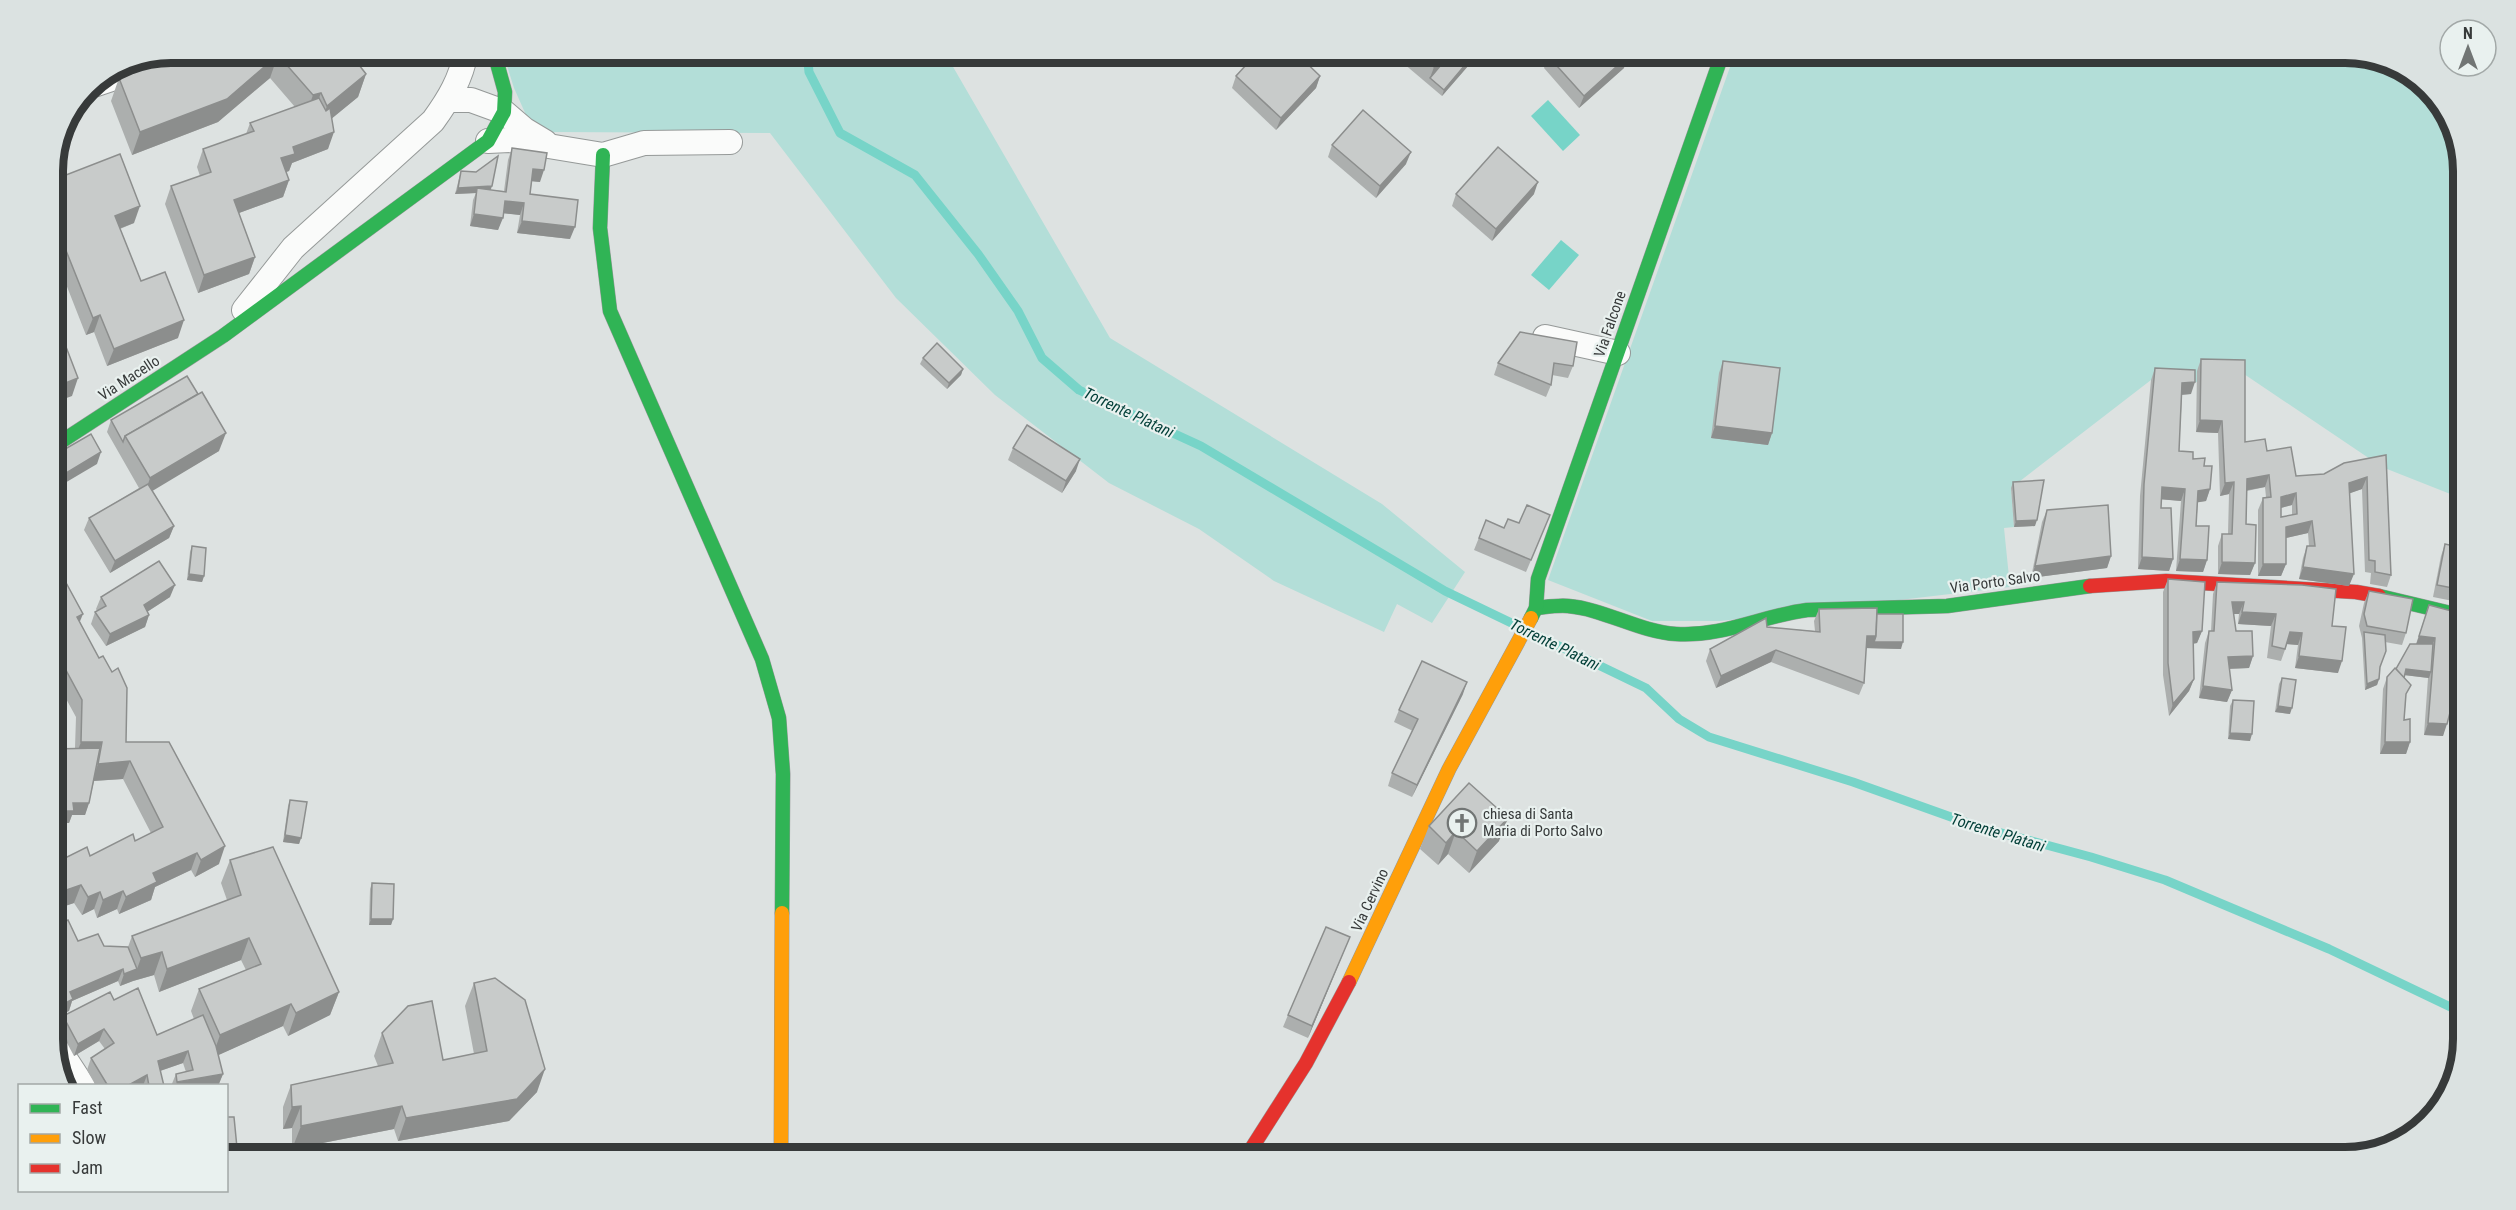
<svg xmlns="http://www.w3.org/2000/svg" width="2516" height="1210" font-family="'Roboto Condensed',sans-serif">
  <rect width="100%" height="100%" fill="#dde2e1"/>
  <g fill="#b3ded8">
    <polygon points="503,53 945,53 1110,338 1382,504 1465,572 1432,623 1397,604 1384,632 1274,581 1199,529 1109,483 995,395 896,298 770,133 548,132 526,115 514,88"/>
    <polygon points="1735,53 2345,53 2397,65 2444,106 2463,164 2463,499 2382,467 2241,372 2197,382 2151,380 2011,488 2014,527 2004,528 2010,587 1721,621 1652,621 1548,580"/>
  </g>
  <g fill="#77d4c8">
    <polygon points="1548,100 1580,135 1563,151 1531,116"/>
    <polygon points="1561,240 1579,255 1549,290 1531,275"/>
  </g>
  <g fill="none" stroke-linecap="round" stroke-linejoin="round">
    <polyline stroke="#77d4c8" stroke-width="9" points="807,52 809,72 840,133 915,175 978,254 1018,311 1042,358 1079,390 1201,446 1445,591 1646,688 1679,719 1709,737 1853,782 1979,827 2091,857 2165,880 2329,949 2463,1013"/>
    <g stroke="#959998" stroke-width="26">
      <g id="street">
        <polyline points="88,87 192,52"/>
        <polyline points="448,100 471,100 504,112 525,130 545,142"/>
        <polyline points="488,141 512,140 603,155 644,143 730,142"/>
        <path d="M 244,310 L 293,248 L 433,121 C 449,99 461,79 466,52"/>
        <polyline points="1545,337 1618,353"/>
        <polyline points="53,1040 83,1086"/>
      </g>
    </g>
    <g stroke="#959998" stroke-width="15">
      <g id="fast">
        <polyline points="603,155 600,228 610,311 762,659 779,718 783,774 782,913"/>
        <polyline points="53,447 223,336 488,141 504,112 505,92 494,52"/>
        <polyline points="2379,596 2463,616"/>
        <path d="M 1536,608 C 1546,607 1558,605 1568,606 C 1604,609 1640,632 1676,634 C 1723,637 1761,616 1807,610 L 1947,606 L 2090,586"/>
        <polyline points="1531,618 1536,608 1538,579 1723,52"/>
      </g>
    </g>
    <g stroke="#959998" stroke-width="15">
      <g id="slow">
        <polyline points="1349,982 1449,769 1531,618"/>
        <polyline points="781,1157 782,913"/>
      </g>
    </g>
    <g stroke="#959998" stroke-width="15">
      <g id="jam">
        <polyline points="2090,586 2166,581 2356,592 2379,596"/>
        <polyline points="1246,1157 1306,1063 1349,982"/>
      </g>
    </g>
    <use href="#street" stroke="#fafbfa" stroke-width="24"/>
    <use href="#fast" stroke="#30b455" stroke-width="14"/>
    <use href="#slow" stroke="#ff9f0a" stroke-width="14"/>
    <use href="#jam" stroke="#e5322d" stroke-width="14"/>
  </g>
  <g fill="#acafae" fill-rule="evenodd">
    <polygon points="189,52 349,52 366,74 358,97 332,118 328,149 292,163 289,171 286,172 289,180 283,197 239,213 255,257 249,274 198,293 165,204 171,186 200,176 197,167 203,149 246,134 250,123 295,107 270,78 218,122 132,155 111,101 119,78"/>
    <polygon points="1390,52 1477,52 1475,58 1442,96"/>
    <polygon points="1548,56 1624,68 1579,108 1544,68"/>
    <polygon points="1236,76 1320,76 1316,88 1276,130 1232,88"/>
    <polygon points="1332,145 1406,164 1376,198 1328,157"/>
    <polygon points="512,148 540,182 532,181 530,194 570,239 517,233 520,215 503,213 498,230 470,226 473,200 476,193 455,194 461,171 491,190 504,191 508,160"/>
    <polygon points="53,180 134,223 120,229 141,281 178,338 107,366 94,332 86,335 53,251"/>
    <polygon points="1456,194 1534,194 1492,241 1452,206"/>
    <polygon points="1520,332 1573,366 1568,378 1552,375 1551,385 1546,397 1494,375 1498,363"/>
    <polygon points="923,358 963,369 961,375 947,389 920,364"/>
    <path d="M 2201,359 L 2245,442 L 2267,451 L 2296,476 L 2324,474 L 2386,455 L 2391,575 L 2387,587 L 2370,584 L 2371,573 L 2365,572 L 2362,489 L 2350,493 L 2349,586 L 2299,579 L 2303,558 L 2307,546 L 2309,546 L 2308,533 L 2286,538 L 2286,564 L 2281,576 L 2258,576 L 2258,510 L 2263,498 L 2266,497 L 2265,487 L 2247,491 L 2246,524 L 2255,563 L 2250,575 L 2218,574 L 2218,546 L 2222,534 L 2228,534 L 2229,494 L 2220,496 L 2218,433 L 2196,432 L 2197,371 ZM 2292,505 L 2292,515 L 2281,517 L 2281,508 Z"/>
    <polygon points="1723,361 1772,433 1768,445 1711,438 1719,373"/>
    <polygon points="2155,368 2191,394 2182,395 2179,451 2204,466 2210,489 2206,501 2198,502 2196,526 2207,560 2203,572 2176,571 2181,501 2161,499 2161,508 2173,559 2169,571 2138,569 2140,496 2151,380"/>
    <polygon points="111,420 219,451 152,490 174,526 169,538 110,573 84,530 89,518 139,488 107,432"/>
    <polygon points="1013,448 1076,471 1062,493 1008,460"/>
    <polygon points="2013,482 2035,526 2014,527 2011,488"/>
    <polygon points="2047,510 2111,556 2107,568 2031,578 2042,522"/>
    <polygon points="1486,520 1504,528 1519,523 1545,527 1526,572 1474,550"/>
    <polygon points="2445,544 2463,548 2463,603 2433,597 2441,556"/>
    <polygon points="192,546 204,576 202,582 187,580 190,552"/>
    <polygon points="2168,579 2202,631 2197,643 2193,644 2194,679 2189,691 2169,716 2163,675 2163,592"/>
    <polygon points="2217,582 2332,626 2338,673 2295,668 2298,645 2287,644 2281,661 2267,658 2271,626 2238,624 2239,614 2233,614 2236,631 2253,656 2249,668 2229,669 2232,690 2227,702 2199,698 2205,643 2209,631 2211,631 2213,594"/>
    <polygon points="53,586 80,622 126,742 219,864 195,877 191,870 155,887 151,900 119,914 117,909 97,918 94,909 82,915 74,903 53,910 53,864 90,856 135,841 151,833 123,779 94,781 89,803 85,815 72,815 69,823 53,823 75,748 76,717 53,675"/>
    <polygon points="2369,591 2406,633 2402,645 2385,642 2380,668 2379,679 2377,685 2365,690 2362,638 2359,626 2364,603"/>
    <polygon points="101,597 170,597 147,612 149,615 145,627 106,646 91,624 95,612 97,611 96,609"/>
    <polygon points="2429,605 2463,614 2443,736 2424,735 2428,678 2404,675 2404,678 2406,698 2404,720 2410,742 2406,754 2380,754 2383,689 2387,677 2396,669 2416,644"/>
    <polygon points="1819,609 1877,614 1901,649 1866,648 1864,683 1859,695 1771,662 1716,688 1706,661 1710,649 1767,627 1815,631 1814,621"/>
    <polygon points="2282,678 2290,714 2275,712 2279,684"/>
    <polygon points="1463,694 1412,797 1388,786 1392,773 1413,731 1394,722 1399,710"/>
    <polygon points="2233,700 2250,741 2228,739 2230,706"/>
    <polygon points="290,800 301,838 299,844 283,842 288,806"/>
    <polygon points="1429,826 1499,841 1469,873 1448,854 1438,865 1420,849"/>
    <polygon points="230,860 339,992 330,1015 288,1036 283,1026 218,1055 223,1074 218,1086 171,1086 176,1074 186,1072 183,1063 160,1071 164,1086 96,1086 87,1070 91,1058 105,1049 99,1041 74,1056 59,1028 63,1016 114,1000 157,1035 194,1019 191,1011 199,989 246,970 241,960 159,992 154,975 133,981 120,986 118,981 72,1001 69,1011 78,941 104,946 128,947 132,936 227,900 221,883"/>
    <polygon points="372,883 393,919 391,925 369,925 370,889"/>
    <polygon points="1345,949 1308,1038 1283,1027 1288,1015"/>
    <polygon points="474,983 537,1092 509,1121 398,1141 394,1129 292,1149 292,1128 283,1129 283,1107 291,1085 378,1066 374,1056 382,1033 443,1060 474,1054 465,1006"/>
  </g>
  <g fill="#8c8e8d">
    <polygon points="1446,52 1455,52 1430,78 1434,67"/>
    <polygon points="1477,52 1475,58 1442,96 1444,90"/>
    <polygon points="278,55 270,78 218,122 132,155 140,132"/>
    <polygon points="1628,56 1624,68 1579,108 1584,96"/>
    <polygon points="366,74 358,97 319,129 327,106"/>
    <polygon points="1320,76 1316,88 1276,130 1281,118"/>
    <polygon points="321,93 312,116 305,118 313,95"/>
    <polygon points="334,132 328,149 292,163 289,171 275,176 281,158 293,147"/>
    <polygon points="1411,152 1406,164 1376,198 1380,186"/>
    <polygon points="533,169 544,170 540,182 529,181"/>
    <polygon points="289,180 283,197 228,217 234,200"/>
    <polygon points="1538,182 1534,194 1492,241 1496,229"/>
    <polygon points="492,186 490,192 477,188 476,193 455,194 458,188"/>
    <polygon points="505,201 524,203 520,215 501,213"/>
    <polygon points="140,206 134,223 108,233 115,216"/>
    <polygon points="474,214 503,218 498,230 470,226"/>
    <polygon points="522,221 575,227 570,239 517,233"/>
    <polygon points="255,257 249,274 198,293 204,275"/>
    <polygon points="100,315 94,332 86,335 93,318"/>
    <polygon points="184,320 178,338 107,366 114,349"/>
    <polygon points="963,369 961,375 947,389 949,383"/>
    <polygon points="78,378 72,396 53,403 53,388"/>
    <polygon points="2195,382 2191,394 2178,395 2182,383"/>
    <polygon points="2200,420 2222,421 2218,433 2196,432"/>
    <polygon points="1715,426 1772,433 1768,445 1711,438"/>
    <polygon points="226,433 219,451 144,496 150,478"/>
    <polygon points="101,452 97,464 53,490 53,481"/>
    <polygon points="1080,459 1076,471 1062,493 1066,481"/>
    <polygon points="2269,475 2265,487 2243,491 2247,479"/>
    <polygon points="2367,477 2362,489 2345,495 2349,483"/>
    <polygon points="2234,482 2229,494 2220,496 2225,483"/>
    <polygon points="2162,487 2185,489 2181,501 2157,499"/>
    <polygon points="2210,489 2206,501 2194,503 2198,491"/>
    <polygon points="2296,493 2292,505 2277,509 2281,497"/>
    <polygon points="2037,520 2035,526 2014,527 2016,521"/>
    <polygon points="2312,521 2308,533 2281,539 2286,527"/>
    <polygon points="174,526 169,538 110,573 115,561"/>
    <polygon points="2111,556 2107,568 2031,578 2035,566"/>
    <polygon points="2142,557 2173,559 2169,571 2138,569"/>
    <polygon points="2180,559 2207,560 2203,572 2176,571"/>
    <polygon points="2222,562 2255,563 2250,575 2218,574"/>
    <polygon points="2263,564 2286,564 2281,576 2258,576"/>
    <polygon points="2303,567 2354,574 2349,586 2299,579"/>
    <polygon points="189,574 204,576 202,582 187,580"/>
    <polygon points="175,585 170,597 139,617 144,605"/>
    <polygon points="2232,602 2244,602 2239,614 2227,614"/>
    <polygon points="2242,612 2276,614 2271,626 2238,624"/>
    <polygon points="83,614 76,631 77,617"/>
    <polygon points="149,615 145,627 106,646 110,634"/>
    <polygon points="2202,631 2197,643 2189,644 2193,632"/>
    <polygon points="2290,632 2302,633 2298,645 2286,644"/>
    <polygon points="1867,636 1876,636 1903,642 1901,649 1863,648"/>
    <polygon points="2419,636 2435,638 2431,650 2415,648"/>
    <polygon points="1776,650 1771,662 1716,688 1721,676"/>
    <polygon points="2253,656 2249,668 2223,669 2228,657"/>
    <polygon points="2299,656 2342,661 2338,673 2295,668"/>
    <polygon points="2406,669 2431,672 2429,678 2404,675"/>
    <polygon points="2194,679 2189,691 2169,716 2173,704"/>
    <polygon points="2379,679 2377,685 2365,690 2367,684"/>
    <polygon points="1467,682 1463,694 1412,797 1417,785"/>
    <polygon points="2203,686 2232,690 2227,702 2199,698"/>
    <polygon points="2278,706 2292,708 2290,714 2275,712"/>
    <polygon points="2428,723 2447,724 2443,736 2424,735"/>
    <polygon points="2230,733 2252,734 2250,741 2228,739"/>
    <polygon points="81,742 102,742 96,760 74,760"/>
    <polygon points="2385,742 2410,742 2406,754 2380,754"/>
    <polygon points="130,761 123,779 92,781 98,764"/>
    <polygon points="73,803 89,803 85,815 72,815 69,823 53,823 53,811"/>
    <polygon points="1508,818 1499,841 1469,873 1477,851"/>
    <polygon points="1456,831 1448,854 1438,865 1446,843"/>
    <polygon points="285,835 301,838 299,844 283,842"/>
    <polygon points="225,846 219,864 195,877 201,860"/>
    <polygon points="197,853 191,870 155,887 151,900 119,914 126,897 153,873"/>
    <polygon points="81,885 74,903 53,910 53,902 55,894"/>
    <polygon points="123,891 117,909 97,918 103,900"/>
    <polygon points="100,892 94,909 82,915 88,897"/>
    <polygon points="371,919 393,919 391,925 369,925"/>
    <polygon points="1350,937 1345,949 1308,1038 1312,1026"/>
    <polygon points="249,938 241,960 159,992 167,969"/>
    <polygon points="162,952 154,975 133,981 120,986 124,974 137,969 141,958"/>
    <polygon points="123,969 118,981 72,1001 69,1011 53,1019 53,1010 70,992"/>
    <polygon points="339,992 330,1015 288,1036 296,1013"/>
    <polygon points="291,1004 283,1026 212,1058 220,1035"/>
    <polygon points="104,1029 99,1041 74,1056 78,1044"/>
    <polygon points="188,1051 183,1063 154,1073 158,1061"/>
    <polygon points="66,1066 63,1076 60,1069"/>
    <polygon points="545,1069 537,1092 509,1121 398,1141 406,1118"/>
    <polygon points="223,1074 218,1086 176,1086 177,1082"/>
    <polygon points="147,1075 143,1086 127,1086"/>
    <polygon points="301,1106 292,1128 283,1129 292,1107"/>
    <polygon points="402,1106 394,1129 292,1149 301,1126"/>
  </g>
  <g fill="#c8cbca" stroke="#8c8e8d" stroke-width="1.5" fill-rule="evenodd">
    <polygon points="189,52 349,52 366,74 327,106 321,93 313,95 278,55 227,99 140,132 119,78"/>
    <polygon points="1258,52 1295,52 1320,76 1281,118 1236,76"/>
    <polygon points="1417,52 1446,52 1434,67"/>
    <polygon points="1452,52 1476,52 1444,90 1430,78"/>
    <polygon points="1552,52 1625,52 1628,56 1584,96 1548,56"/>
    <polygon points="319,98 326,111 330,108 334,132 293,147 295,154 281,158 289,180 234,200 255,257 204,275 171,186 211,172 203,149 254,131 250,123"/>
    <polygon points="1363,110 1411,152 1380,186 1332,145"/>
    <polygon points="1498,147 1538,182 1496,229 1456,194"/>
    <polygon points="512,148 547,153 544,170 533,169 530,194 578,200 575,227 522,221 524,203 505,201 503,218 474,214 477,188 506,192"/>
    <polygon points="120,154 140,206 115,216 141,281 165,272 184,320 114,349 100,315 93,318 53,218 60,216 53,197 53,180"/>
    <polygon points="498,156 492,186 458,188 461,171 476,172"/>
    <polygon points="53,313 78,378 53,388"/>
    <polygon points="1520,332 1577,342 1573,366 1554,363 1551,385 1498,363"/>
    <polygon points="937,343 963,369 949,383 923,358"/>
    <path d="M 2201,359 L 2245,360 L 2245,442 L 2265,439 L 2267,451 L 2291,447 L 2296,476 L 2324,474 L 2344,463 L 2386,455 L 2391,575 L 2375,572 L 2375,561 L 2369,560 L 2367,477 L 2349,483 L 2354,574 L 2303,567 L 2307,546 L 2315,546 L 2312,521 L 2286,527 L 2286,564 L 2263,564 L 2263,498 L 2271,497 L 2269,475 L 2247,479 L 2246,524 L 2256,525 L 2255,563 L 2222,562 L 2222,534 L 2232,534 L 2234,482 L 2225,483 L 2222,421 L 2200,420 ZM 2296,493 L 2297,514 L 2281,517 L 2281,497 Z"/>
    <polygon points="1723,361 1780,368 1772,433 1715,426"/>
    <polygon points="2155,368 2195,370 2195,382 2182,383 2179,451 2193,452 2193,459 2205,458 2204,466 2212,466 2210,489 2198,491 2196,526 2209,526 2207,560 2180,559 2185,489 2162,487 2161,508 2171,508 2173,559 2142,557 2144,484"/>
    <polygon points="187,376 198,394 125,436 123,442 111,420"/>
    <polygon points="202,392 226,433 150,478 125,436"/>
    <polygon points="1027,425 1080,459 1066,481 1013,448"/>
    <polygon points="91,434 101,452 53,481 53,456"/>
    <polygon points="2044,480 2037,520 2016,521 2013,482"/>
    <polygon points="148,484 174,526 115,561 89,518"/>
    <polygon points="1527,505 1550,515 1531,560 1479,538 1486,520 1504,528 1508,519 1519,523"/>
    <polygon points="2108,505 2111,556 2035,566 2047,510"/>
    <polygon points="2445,544 2463,548 2463,590 2437,585"/>
    <polygon points="192,546 206,548 204,576 189,574"/>
    <polygon points="159,561 175,585 144,605 149,615 110,634 95,612 106,606 101,597"/>
    <polygon points="64,579 83,614 77,617 99,658 103,656 112,672 118,668 127,688 126,742 169,742 225,846 201,860 197,853 153,873 157,882 126,897 123,891 103,900 100,892 88,897 81,885 55,894 53,889 53,864 87,847 90,856 133,834 135,841 163,827 130,761 98,764 102,742 81,742 82,700 53,646 53,586"/>
    <polygon points="2168,579 2205,582 2202,631 2193,632 2194,679 2173,704 2168,663"/>
    <polygon points="2217,582 2302,585 2336,589 2332,626 2346,627 2342,661 2299,656 2302,633 2290,632 2285,649 2272,646 2276,614 2242,612 2244,602 2232,602 2236,631 2252,631 2253,656 2228,657 2232,690 2203,686 2209,631 2214,631"/>
    <polygon points="2369,591 2413,599 2406,633 2367,626 2364,614"/>
    <polygon points="2429,605 2463,614 2462,667 2447,724 2428,723 2435,638 2419,636"/>
    <polygon points="1877,608 1876,636 1867,636 1864,683 1776,650 1721,676 1710,649 1766,618 1767,627 1820,632 1819,609"/>
    <polygon points="1877,614 1903,614 1903,642 1874,642 1876,636"/>
    <polygon points="2364,632 2385,635 2386,651 2380,667 2379,679 2367,684"/>
    <polygon points="2410,644 2433,644 2431,672 2406,669 2404,678 2396,669"/>
    <polygon points="1422,661 1467,682 1417,785 1392,773 1418,719 1399,710"/>
    <polygon points="2395,668 2411,685 2406,694 2404,720 2410,719 2410,742 2385,742 2387,677"/>
    <polygon points="2282,678 2296,680 2292,708 2278,706"/>
    <polygon points="2233,700 2254,701 2252,734 2230,733"/>
    <polygon points="100,748 89,803 73,803 74,811 53,811 53,749"/>
    <polygon points="1469,783 1508,818 1477,851 1456,831 1446,843 1429,826"/>
    <polygon points="290,800 307,802 301,838 285,835"/>
    <polygon points="273,847 339,992 296,1013 291,1004 220,1035 199,989 261,964 249,938 167,969 162,952 141,958 132,936 241,895 230,860"/>
    <polygon points="372,883 394,884 393,919 371,919"/>
    <polygon points="68,920 78,941 98,934 104,946 128,947 137,969 124,974 123,969 70,992 73,999 53,1010 53,927"/>
    <polygon points="1326,927 1350,937 1312,1026 1288,1015"/>
    <polygon points="495,978 525,1000 545,1069 517,1099 406,1118 402,1106 301,1126 301,1106 292,1107 291,1085 393,1063 382,1033 408,1006 432,1001 443,1060 487,1051 474,983"/>
    <polygon points="138,988 157,1035 203,1015 216,1046 223,1074 177,1082 176,1074 193,1070 188,1051 158,1061 164,1086 149,1086 147,1075 127,1086 108,1086 91,1058 114,1043 104,1029 78,1044 63,1016 110,992 114,1000"/>
    <polygon points="53,1040 66,1066 60,1069 53,1047"/>
    <polygon points="226,1117 234,1117 238,1158 226,1158"/>
  </g>
  <defs>
    <g id="church-ring" transform="scale(1.5)"><circle r="9.5" fill="#e9f1ef" stroke="#717574" stroke-width="1.5"/><path d="M-1.2-6h2.4v3.5h3.3v2.4h-3.3V6h-2.4V-.1h-3.3v-2.4h3.3Z" fill="#717574"/></g>
  </defs>
  <g fill-rule="evenodd">
    <use href="#church-ring" x="1462" y="823"/>
  </g>
  <g text-anchor="middle" stroke-width="4.5" stroke-linejoin="round" paint-order="stroke">
    <g font-size="15" fill="#373a3a" stroke="#e9f1ef">
      <text transform="translate(1610 324) rotate(-71)" y="5">Via Falcone</text>
      <text transform="translate(129 378) rotate(-33)" y="5">Via Macello</text>
      <text transform="translate(1995 582) rotate(-8)" y="5">Via Porto Salvo</text>
      <text transform="translate(1370 900) rotate(-65)" y="5">Via Cervino</text>
    </g>
    <g font-size="15" fill="#373a3a" stroke="#e9f1ef" text-anchor="start">
      <text x="1483" y="819">chiesa di Santa<tspan x="1483" dy="17">Maria di Porto Salvo</tspan></text>
    </g>
    <g font-size="16" font-style="italic" fill="#003e37" stroke="#e9f1ef">
      <text transform="translate(1129 412) rotate(25)" y="6">Torrente Platani</text>
      <text transform="translate(1555 644) rotate(26)" y="6">Torrente Platani</text>
      <text transform="translate(1998 832) rotate(17)" y="6">Torrente Platani</text>
    </g>
  </g>
  <path d="M0 0H2516V1210H0ZM171 63H2345A108 108 0 0 1 2453 171V1039A108 108 0 0 1 2345 1147H171A108 108 0 0 1 63 1039V171A108 108 0 0 1 171 63Z" fill="#dbe2e1" fill-rule="evenodd"/>
  <path fill="none" stroke="#373a3a" stroke-width="8" d="M171 63H2345A108 108 0 0 1 2453 171V1039A108 108 0 0 1 2345 1147H171A108 108 0 0 1 63 1039V171A108 108 0 0 1 171 63Z"/>
  <rect x="18" y="1084" width="210" height="108" fill="#e9f1ef" stroke="#a2a8a7" stroke-width="1.5"/>
  <rect x="30" y="1104" width="30" height="9" fill="#30b455" stroke="#a2a8a7" stroke-width="1.5"/>
  <text x="72" y="1114" font-size="18" fill="#373a3a">Fast</text>
  <rect x="30" y="1134" width="30" height="9" fill="#ff9f0a" stroke="#a2a8a7" stroke-width="1.5"/>
  <text x="72" y="1144" font-size="18" fill="#373a3a">Slow</text>
  <rect x="30" y="1164" width="30" height="9" fill="#e5322d" stroke="#a2a8a7" stroke-width="1.5"/>
  <text x="72" y="1174" font-size="18" fill="#373a3a">Jam</text>
  <g transform="translate(2468 48)"><circle r="28" fill="#e9f1ef" stroke="#a2a8a7" stroke-width="1.5"/>
  <path d="M0-4.5L10 22L0 15L-10 22Z" fill="#717574"/>
  <text y="-9" font-size="16" font-weight="bold" text-anchor="middle" fill="#373a3a">N</text>
  </g>
</svg>
